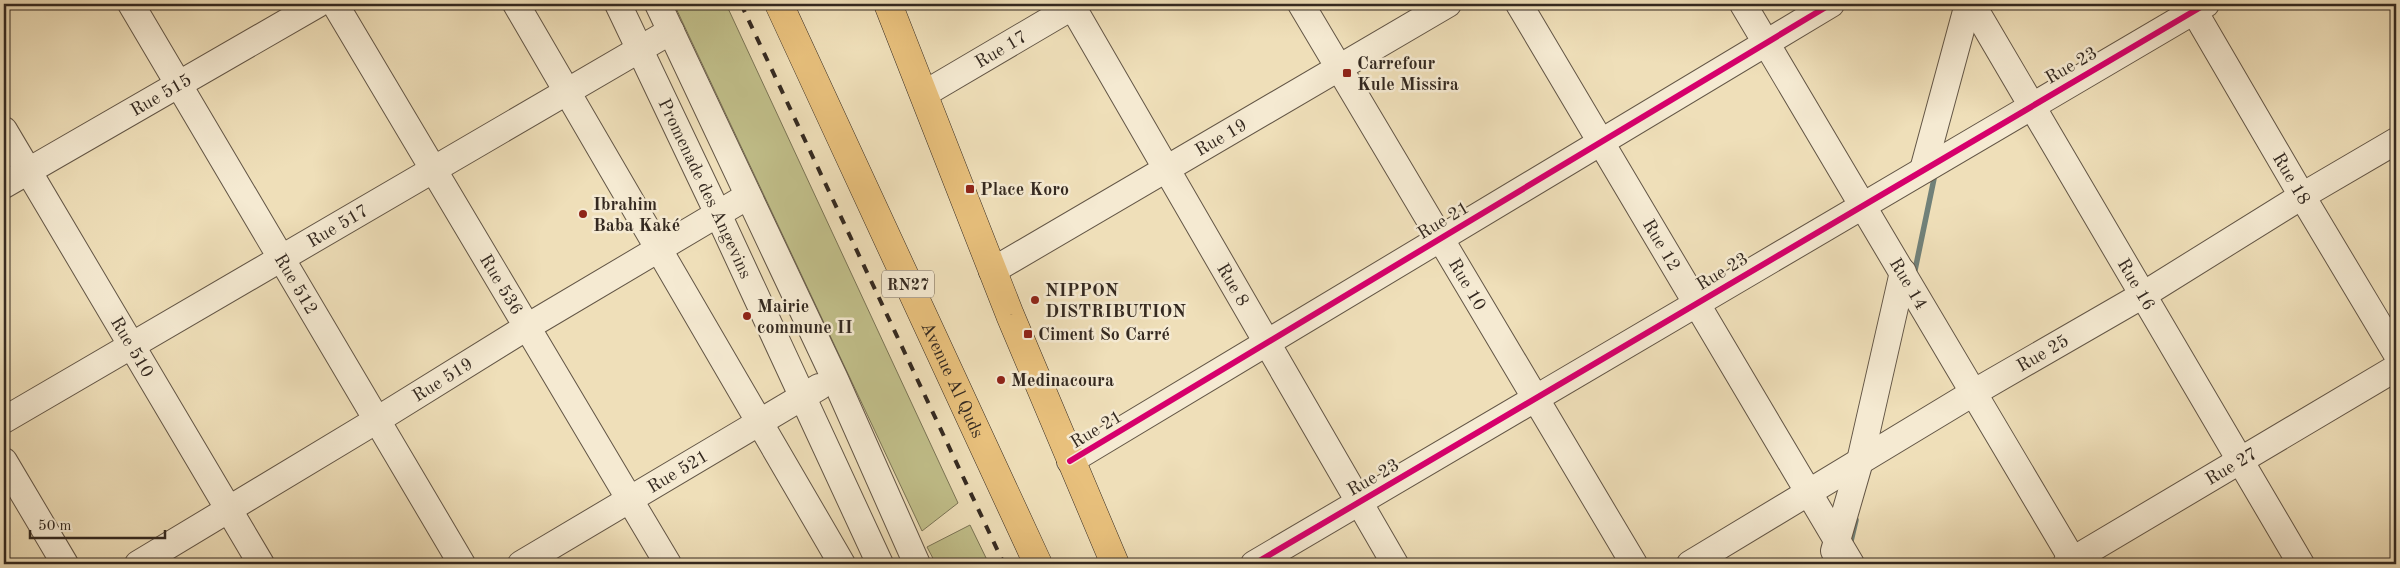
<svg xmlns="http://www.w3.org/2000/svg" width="2400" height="568" font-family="'Old Standard TT',serif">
  <rect width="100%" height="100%" fill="#efdfb9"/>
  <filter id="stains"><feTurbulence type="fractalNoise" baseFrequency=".004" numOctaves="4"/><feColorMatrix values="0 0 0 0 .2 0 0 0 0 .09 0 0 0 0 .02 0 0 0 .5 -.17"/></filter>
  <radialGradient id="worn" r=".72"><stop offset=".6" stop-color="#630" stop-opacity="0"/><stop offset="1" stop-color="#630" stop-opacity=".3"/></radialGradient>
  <g fill="#c1bf8a" stroke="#7a7455">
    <polygon points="674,4 726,4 958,503 922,531"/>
    <polygon points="970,525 989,564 936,564 927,547"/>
  </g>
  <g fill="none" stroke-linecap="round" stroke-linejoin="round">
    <g stroke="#718179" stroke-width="5.5">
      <polyline points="1914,275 1935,174"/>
      <polyline points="1850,545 1856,520"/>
    </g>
    <g stroke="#635646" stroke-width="28">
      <g id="minor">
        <path id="s1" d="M 131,4 L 462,564"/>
        <path id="s2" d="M 335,4 L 668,564"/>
        <polyline points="516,4 842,564"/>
        <path id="s3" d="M 618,4 L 718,214 L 880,564"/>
        <polyline points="658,4 835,379 917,564"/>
        <path id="s4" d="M 1071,4 L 1395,564"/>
        <path id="s5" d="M 1301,4 L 1634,564"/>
        <path id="s6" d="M 1519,4 L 1851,564"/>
        <path id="s7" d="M 1743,4 L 2075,564"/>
        <path id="s8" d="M 1972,4 L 2301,564"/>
        <path id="s9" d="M 2190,4 L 2302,196 L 2396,353"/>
        <path id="s10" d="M 924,94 L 1077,4"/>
        <path id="s11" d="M 4,130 L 261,564"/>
        <polyline points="1923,170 1968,4"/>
        <path id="s12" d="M 4,185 L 318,4"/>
        <path id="s13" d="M 992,271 L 1448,4"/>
        <path id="s14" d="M 4,420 L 671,31"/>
        <polyline points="4,461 65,564"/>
        <polyline points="1070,461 1831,4"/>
        <polyline points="1834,551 1860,461 1903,272"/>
        <path id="s15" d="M 138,564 L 377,420 L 527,327 L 748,196"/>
        <path id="s16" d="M 521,564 L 819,387"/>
        <polyline points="1254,564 2206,4"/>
        <path id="s17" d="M 1690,564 L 1973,393 L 2143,295 L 2302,196 L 2396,141"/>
        <path id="s18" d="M 2066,564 L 2396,368"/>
      </g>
    </g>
    <g stroke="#342920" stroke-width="29">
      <g id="major">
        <path id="s19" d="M 779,4 L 1038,564"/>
        <polyline points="888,4 1010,315 1115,564"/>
      </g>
    </g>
    <use href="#minor" stroke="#f5ead2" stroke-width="26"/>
    <use href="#major" stroke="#e8c07c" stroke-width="28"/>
    <polyline stroke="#342920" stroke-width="4" stroke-dasharray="9 9" stroke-linecap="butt" points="741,4 1004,564"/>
    <g stroke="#f5ead2" stroke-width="9">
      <g id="cycleway">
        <polyline points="1070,461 1831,4"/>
        <polyline points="1254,564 2206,4"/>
      </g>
    </g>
    <use href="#cycleway" stroke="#d6006c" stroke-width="6"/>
  </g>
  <g fill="#8f2418" stroke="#f5ead2" stroke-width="2">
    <rect x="1342" y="68" width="10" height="10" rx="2.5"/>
    <rect x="965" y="184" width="10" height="10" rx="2.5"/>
    <circle cx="583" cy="214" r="5"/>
    <circle cx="1035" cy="300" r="5"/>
    <circle cx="747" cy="316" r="5"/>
    <rect x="1023" y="329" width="10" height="10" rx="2.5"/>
    <circle cx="1001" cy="380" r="5"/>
  </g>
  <g text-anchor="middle" stroke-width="5" stroke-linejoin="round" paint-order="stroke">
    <rect fill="#f5ead2" stroke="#6e6355" stroke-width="1" x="882" y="270.5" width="52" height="27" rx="4"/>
    <g font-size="16" font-weight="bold" fill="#342920">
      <text x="908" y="290">RN27</text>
    </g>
    <g font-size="18" fill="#342920" stroke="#f5ead2">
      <text dy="6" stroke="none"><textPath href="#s10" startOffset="89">Rue 17</textPath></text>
      <text transform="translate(2071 65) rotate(-30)" y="6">Rue 23</text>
      <text dy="6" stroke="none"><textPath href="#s12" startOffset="181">Rue 515</textPath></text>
      <text dy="6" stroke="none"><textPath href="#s13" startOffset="265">Rue 19</textPath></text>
      <text dy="6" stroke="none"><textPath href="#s9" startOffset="202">Rue 18</textPath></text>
      <text dy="6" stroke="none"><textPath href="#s3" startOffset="204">Promenade des Angevins</textPath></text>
      <text transform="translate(1443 220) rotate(-31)" y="6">Rue 21</text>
      <text dy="6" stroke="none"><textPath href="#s14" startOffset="386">Rue 517</textPath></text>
      <text dy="6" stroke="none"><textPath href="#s6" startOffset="280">Rue 12</textPath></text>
      <text transform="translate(1722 271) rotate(-31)" y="6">Rue 23</text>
      <text dy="6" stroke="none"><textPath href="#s1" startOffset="325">Rue 512</textPath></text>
      <text dy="6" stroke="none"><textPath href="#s2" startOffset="326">Rue 536</textPath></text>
      <text dy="6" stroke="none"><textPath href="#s4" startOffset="324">Rue 8</textPath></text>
      <text dy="6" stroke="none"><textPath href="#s5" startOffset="326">Rue 10</textPath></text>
      <text dy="6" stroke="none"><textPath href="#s7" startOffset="325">Rue 14</textPath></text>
      <text dy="6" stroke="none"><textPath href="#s8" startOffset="325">Rue 16</textPath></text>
      <text dy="6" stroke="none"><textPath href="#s11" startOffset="252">Rue 510</textPath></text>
      <text dy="6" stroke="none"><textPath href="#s17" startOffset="411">Rue 25</textPath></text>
      <text dy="6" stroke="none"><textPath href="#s15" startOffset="356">Rue 519</textPath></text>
      <text dy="6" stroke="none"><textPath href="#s19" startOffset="414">Avenue Al Quds</textPath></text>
      <text transform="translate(1096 429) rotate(-31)" y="6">Rue 21</text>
      <text dy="6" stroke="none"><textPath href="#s18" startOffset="192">Rue 27</textPath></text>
      <text dy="6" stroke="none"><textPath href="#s16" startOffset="182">Rue 521</textPath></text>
      <text transform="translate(1373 477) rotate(-30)" y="6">Rue 23</text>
    </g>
    <g font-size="18" font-weight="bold" fill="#342920" stroke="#f5ead2" text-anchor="start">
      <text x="1357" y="69">Carrefour<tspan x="1357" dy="21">Kule Missira</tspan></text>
      <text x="980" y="195">Place Koro</text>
      <text x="593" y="210">Ibrahim<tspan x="593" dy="21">Baba Kaké</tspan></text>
      <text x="1045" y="296">NIPPON<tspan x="1045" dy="21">DISTRIBUTION</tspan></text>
      <text x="757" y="312">Mairie<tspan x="757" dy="21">commune II</tspan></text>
      <text x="1038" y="340">Ciment So Carré</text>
      <text x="1011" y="386">Medinacoura</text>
    </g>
  </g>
  <rect width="2400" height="568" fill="none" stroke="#efdfb9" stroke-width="20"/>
  <rect x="5" y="5" width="2390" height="558" fill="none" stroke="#342920" stroke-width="2.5"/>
  <rect x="10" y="10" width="2380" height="548" fill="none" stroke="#342920"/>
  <path d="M30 530v8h135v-8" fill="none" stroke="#342920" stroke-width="2.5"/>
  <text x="38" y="530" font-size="15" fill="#342920" stroke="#f5ead2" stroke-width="4" paint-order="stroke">50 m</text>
  <rect width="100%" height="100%" filter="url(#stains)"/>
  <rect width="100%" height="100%" fill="url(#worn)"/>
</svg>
